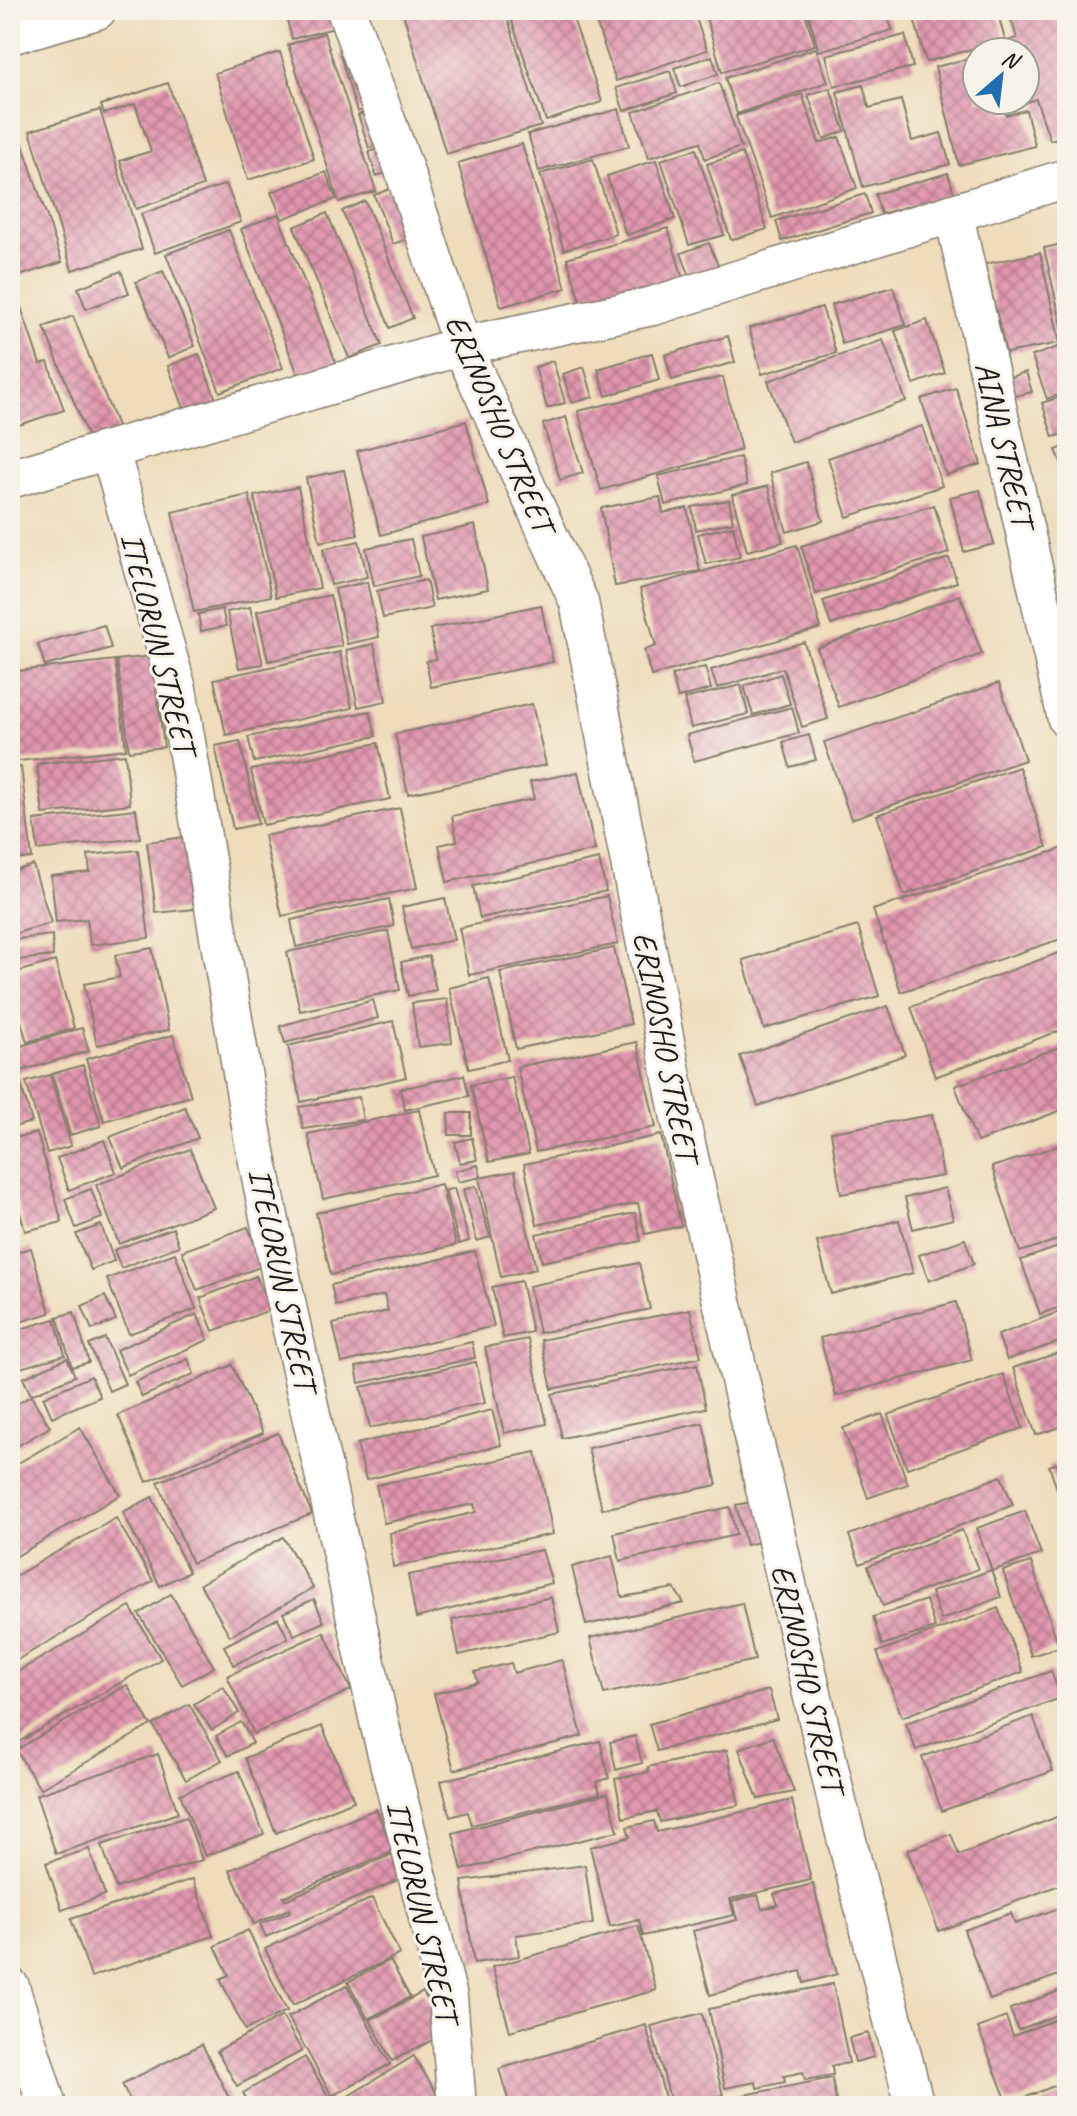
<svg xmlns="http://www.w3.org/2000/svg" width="1077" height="2116" font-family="Caveat,sans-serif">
  <defs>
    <pattern id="building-cross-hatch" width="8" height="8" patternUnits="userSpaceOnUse" patternTransform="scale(2)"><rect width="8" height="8" fill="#e095ae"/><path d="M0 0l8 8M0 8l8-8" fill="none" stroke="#b5798d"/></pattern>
  </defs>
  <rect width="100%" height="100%" fill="#f7f3e8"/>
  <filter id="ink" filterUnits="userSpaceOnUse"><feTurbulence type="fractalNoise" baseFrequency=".0125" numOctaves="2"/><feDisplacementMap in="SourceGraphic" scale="16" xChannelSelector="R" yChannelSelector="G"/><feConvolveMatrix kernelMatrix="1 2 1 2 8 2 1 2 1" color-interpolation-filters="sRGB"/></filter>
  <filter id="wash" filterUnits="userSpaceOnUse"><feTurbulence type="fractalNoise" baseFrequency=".006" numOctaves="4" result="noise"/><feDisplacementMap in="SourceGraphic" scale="32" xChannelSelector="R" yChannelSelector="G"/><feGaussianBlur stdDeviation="1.8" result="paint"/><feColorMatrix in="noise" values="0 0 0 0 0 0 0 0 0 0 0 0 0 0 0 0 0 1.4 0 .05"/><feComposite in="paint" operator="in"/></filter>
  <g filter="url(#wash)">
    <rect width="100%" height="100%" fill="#eedcba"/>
    <g id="blocks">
      <g fill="url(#building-cross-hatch)">
        <polygon points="308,10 334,10 338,27 292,39 286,16"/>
        <polygon points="402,10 505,10 541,126 446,154"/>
        <polygon points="508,10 570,10 602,102 546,121"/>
        <polygon points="592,10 693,10 707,50 616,81"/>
        <polygon points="704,10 804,10 815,45 722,72"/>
        <polygon points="807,10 886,10 892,30 819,51"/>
        <polygon points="942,10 997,10 1005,40 926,62 914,18"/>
        <polygon points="1008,10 1067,10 1067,135 1050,140 1036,99 1011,107 1009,100 1025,100 1025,52 993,52 991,46 1017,38"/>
        <polygon points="324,33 376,191 339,202 288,45"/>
        <polygon points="905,35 913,67 834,86 826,55"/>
        <polygon points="816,48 828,82 737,114 725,78"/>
        <polygon points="353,51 371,107 357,112 340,55"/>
        <polygon points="280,52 314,159 248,180 215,73"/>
        <polygon points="712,56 718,74 681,87 674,68"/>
        <polygon points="977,57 977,100 1002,100 1006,115 1026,110 1035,146 959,165 935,67"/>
        <polygon points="670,71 677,93 624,111 616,88"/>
        <polygon points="168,83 203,186 136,209 120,161 151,151 135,104 104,114 101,105"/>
        <polygon points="719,83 741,147 705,159 700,142 649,158 633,112"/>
        <polygon points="863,85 869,108 901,100 912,141 941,133 950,164 863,187 837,92"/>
        <polygon points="830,88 845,131 824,139 808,95"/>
        <polygon points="802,94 819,143 839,137 857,188 772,218 736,116"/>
        <polygon points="619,109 629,146 539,171 528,134"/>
        <polygon points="100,110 142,249 72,270 30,131"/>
        <polygon points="370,111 380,145 369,148 358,115"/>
        <polygon points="16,124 62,262 10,279 10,126"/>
        <polygon points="522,144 566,288 501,307 458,163"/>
        <polygon points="384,147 392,171 376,176 369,152"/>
        <polygon points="696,149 724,235 689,245 661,160"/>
        <polygon points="742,153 767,229 731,240 707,164"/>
        <polygon points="593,159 616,234 564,250 540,174"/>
        <polygon points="656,160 675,219 626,235 607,176"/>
        <polygon points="326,172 336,199 282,219 271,192"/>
        <polygon points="948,173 954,193 881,214 875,194"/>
        <polygon points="226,184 241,222 155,253 141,214"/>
        <polygon points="400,185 419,235 393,244 374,195"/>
        <polygon points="865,194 871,213 782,241 776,221"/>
        <polygon points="365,201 413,318 390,328 342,211"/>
        <polygon points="327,213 382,345 349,358 294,227"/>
        <polygon points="278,214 338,368 301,382 241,229"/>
        <polygon points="668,228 683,279 583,309 567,258"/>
        <polygon points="229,230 283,368 220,392 166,254"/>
        <polygon points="709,243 719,268 690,277 681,253"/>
        <polygon points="1067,243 1067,334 1064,335 1044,248"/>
        <polygon points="1040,253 1060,343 1006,353 985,264"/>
        <polygon points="121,271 129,293 86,309 78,288"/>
        <polygon points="163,271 195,346 168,358 136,282"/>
        <polygon points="893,287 906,325 842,344 831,305"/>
        <polygon points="17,295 40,364 48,362 64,410 13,427 10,419 10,298"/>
        <polygon points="822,307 836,353 762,374 749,328"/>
        <polygon points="73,316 119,431 90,442 44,327"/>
        <polygon points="927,320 945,373 914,384 895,331"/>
        <polygon points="728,336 735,362 672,380 665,355"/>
        <polygon points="883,340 906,401 791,442 768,381"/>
        <polygon points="1067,344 1067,392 1047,399 1032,356"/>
        <polygon points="652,353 659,380 606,396 598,369"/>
        <polygon points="199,354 218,405 187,416 168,366"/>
        <polygon points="553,361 565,403 547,408 535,367"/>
        <polygon points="584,367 593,397 572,403 563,374"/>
        <polygon points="1026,372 1032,392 1007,398 1001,380"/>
        <polygon points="723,377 741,450 601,490 578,411"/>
        <polygon points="956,388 981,464 946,475 921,399"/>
        <polygon points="1067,395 1067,433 1053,437 1042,403"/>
        <polygon points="566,417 583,473 560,480 543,424"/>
        <polygon points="466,421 489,505 381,535 357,451"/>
        <polygon points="922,426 942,486 847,517 828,458"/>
        <polygon points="1067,446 1067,476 1056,450"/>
        <polygon points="740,457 747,485 665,505 658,476"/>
        <polygon points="806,462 823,521 787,532 770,473"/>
        <polygon points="344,470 358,535 320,542 306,478"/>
        <polygon points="768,486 783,542 747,551 732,495"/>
        <polygon points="298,487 320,588 276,597 254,496"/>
        <polygon points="980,490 994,544 964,552 950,497"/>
        <polygon points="249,495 271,596 194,612 172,512"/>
        <polygon points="660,497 663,513 687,508 700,571 615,586 601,508"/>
        <polygon points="729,500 733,522 696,530 692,507"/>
        <polygon points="934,505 949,553 816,594 801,546"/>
        <polygon points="475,525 488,589 435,600 421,537"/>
        <polygon points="733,526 740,557 706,564 698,534"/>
        <polygon points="411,539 419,576 374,586 366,548"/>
        <polygon points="359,541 367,577 331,585 323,549"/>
        <polygon points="797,545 821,628 651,676 644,650 656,646 640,589"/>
        <polygon points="949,558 957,582 831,625 823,601"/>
        <polygon points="426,580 432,608 383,618 377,591"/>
        <polygon points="367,582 379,637 347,644 335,589"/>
        <polygon points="330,595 342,646 268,661 257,611"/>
        <polygon points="960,595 982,654 839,707 817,648"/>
        <polygon points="541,605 553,662 431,687 426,661 436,659 430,629"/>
        <polygon points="250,607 263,664 239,668 227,612"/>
        <polygon points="222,609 226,626 201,631 198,614"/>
        <polygon points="104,625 111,648 45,666 38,644"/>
        <polygon points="804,642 828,719 802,727 783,668 717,688 711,670"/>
        <polygon points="374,644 386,701 358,707 346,650"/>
        <polygon points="340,652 352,708 226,735 214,679"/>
        <polygon points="152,656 164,747 129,751 117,660"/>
        <polygon points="115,660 126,749 10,762 10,672"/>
        <polygon points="705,667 711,689 678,698 672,675"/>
        <polygon points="781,674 790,704 753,715 744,686"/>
        <polygon points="999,683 1025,760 851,819 824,742"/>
        <polygon points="741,685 748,714 691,728 684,699"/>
        <polygon points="532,704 546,765 408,794 395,734"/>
        <polygon points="792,707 799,733 694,761 687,735"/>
        <polygon points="370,711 376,736 254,762 248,737"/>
        <polygon points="809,735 816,760 790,767 783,742"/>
        <polygon points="240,741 258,824 233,829 215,746"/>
        <polygon points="378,743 390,799 263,825 251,770"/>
        <polygon points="125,754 130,804 43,814 37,764"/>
        <polygon points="21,767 32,858 10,860 10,768"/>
        <polygon points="1019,767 1047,847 904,895 877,815"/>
        <polygon points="578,772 595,850 447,882 439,845 457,841 452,816 534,799 530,782"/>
        <polygon points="400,808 417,888 282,916 264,836"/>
        <polygon points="136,809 140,838 38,850 34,820"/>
        <polygon points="185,837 194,909 156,913 147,842"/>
        <polygon points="1067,847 1067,937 901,992 873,910"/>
        <polygon points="138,850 149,938 90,945 87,919 56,922 51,876 90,872 88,855"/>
        <polygon points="599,859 606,891 480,918 473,886"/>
        <polygon points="33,865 51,923 10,935 10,872"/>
        <polygon points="607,896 618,944 469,975 459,928"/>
        <polygon points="445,898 454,940 411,949 402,907"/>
        <polygon points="389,899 394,926 296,947 291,920"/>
        <polygon points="858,926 879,996 764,1029 743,960"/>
        <polygon points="388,931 400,990 300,1011 287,952"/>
        <polygon points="52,935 53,956 10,961 10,940"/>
        <polygon points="152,948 169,1030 97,1045 84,984 120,977 115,955"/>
        <polygon points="614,948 631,1024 516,1049 500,972"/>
        <polygon points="1061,952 1067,968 1067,1028 935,1077 911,1007"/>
        <polygon points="429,956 436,990 408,996 401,962"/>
        <polygon points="55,961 74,1028 27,1042 10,984 10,974"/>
        <polygon points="489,978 508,1060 469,1069 449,988"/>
        <polygon points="447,999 452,1043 418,1047 412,1003"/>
        <polygon points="373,1000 378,1018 285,1043 280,1026"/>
        <polygon points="888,1006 905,1055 758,1106 740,1056"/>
        <polygon points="393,1021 406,1077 301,1102 288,1046"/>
        <polygon points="82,1028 89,1051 10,1074 10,1036 16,1034 20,1046"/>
        <polygon points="173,1035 191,1096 104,1121 86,1059"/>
        <polygon points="637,1042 656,1127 536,1152 517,1067"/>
        <polygon points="1067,1044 1067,1108 977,1142 955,1086"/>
        <polygon points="83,1065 101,1126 70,1135 52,1074"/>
        <polygon points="18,1075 32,1122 10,1128 10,1078"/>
        <polygon points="50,1075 71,1146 47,1153 26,1082"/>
        <polygon points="464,1075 469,1096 405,1110 400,1089"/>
        <polygon points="512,1077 529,1154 489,1162 471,1085"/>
        <polygon points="359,1097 363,1120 303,1129 299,1107"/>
        <polygon points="185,1107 198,1138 123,1168 110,1137"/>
        <polygon points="419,1110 434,1175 323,1199 308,1134"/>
        <polygon points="448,1113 471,1113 471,1135 449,1135"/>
        <polygon points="932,1115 943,1176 841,1194 831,1132"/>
        <polygon points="37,1133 62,1222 25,1231 10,1175 10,1139"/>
        <polygon points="661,1135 681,1226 645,1234 638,1203 537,1225 524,1164"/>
        <polygon points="472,1138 477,1160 460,1163 455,1142"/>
        <polygon points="104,1140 116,1172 69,1190 57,1158"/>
        <polygon points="1067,1143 1067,1237 1020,1252 992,1167"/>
        <polygon points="190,1149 214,1208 119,1244 96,1185"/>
        <polygon points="478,1165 481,1177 458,1182 455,1171"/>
        <polygon points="515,1171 536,1269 501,1277 479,1178"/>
        <polygon points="441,1184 456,1245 331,1275 316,1213"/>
        <polygon points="476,1186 490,1237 477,1241 463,1190"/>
        <polygon points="454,1188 469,1241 459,1244 445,1191"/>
        <polygon points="945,1188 953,1219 913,1229 905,1198"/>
        <polygon points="91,1189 102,1218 76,1228 65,1199"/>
        <polygon points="635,1213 641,1241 542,1262 536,1234"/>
        <polygon points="899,1220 913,1273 831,1294 817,1242"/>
        <polygon points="101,1225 114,1261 91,1270 76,1234"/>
        <polygon points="248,1227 263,1266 197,1290 182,1251"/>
        <polygon points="173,1228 179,1246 121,1268 114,1250"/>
        <polygon points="965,1239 974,1264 929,1281 919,1255"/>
        <polygon points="1067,1244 1067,1305 1040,1314 1021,1260"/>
        <polygon points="31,1248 50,1313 10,1325 10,1254"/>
        <polygon points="475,1251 494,1326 342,1363 333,1324 388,1311 384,1295 336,1306 331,1285"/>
        <polygon points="175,1253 196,1309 129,1334 107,1279"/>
        <polygon points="639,1263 650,1309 539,1333 529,1286"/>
        <polygon points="256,1276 270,1310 213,1331 200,1298"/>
        <polygon points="521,1281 532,1332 503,1338 492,1287"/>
        <polygon points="105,1296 116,1320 92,1330 82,1306"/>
        <polygon points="956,1302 972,1360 836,1396 820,1338"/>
        <polygon points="690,1309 701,1357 552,1389 541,1340"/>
        <polygon points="1067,1309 1067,1339 1007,1360 998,1335"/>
        <polygon points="74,1312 89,1362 72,1367 57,1317"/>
        <polygon points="197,1314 208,1340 128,1375 116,1350"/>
        <polygon points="55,1319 65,1355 10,1371 10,1332"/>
        <polygon points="105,1338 125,1384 109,1391 89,1345"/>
        <polygon points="528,1339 547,1424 504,1433 485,1347"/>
        <polygon points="472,1342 475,1358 359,1383 356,1367"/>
        <polygon points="1067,1350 1067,1425 1036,1435 1013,1368"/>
        <polygon points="67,1358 75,1376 31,1395 23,1378"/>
        <polygon points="188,1359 194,1374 142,1397 135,1382"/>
        <polygon points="476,1362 485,1403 370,1428 361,1387"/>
        <polygon points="697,1364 706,1408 562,1438 552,1394"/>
        <polygon points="232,1365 263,1433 147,1482 118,1415"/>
        <polygon points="1003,1374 1023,1428 907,1468 888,1415"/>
        <polygon points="91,1376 100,1397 52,1417 43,1397"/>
        <polygon points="31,1396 50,1427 10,1450 10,1408"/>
        <polygon points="492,1410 501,1445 366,1480 357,1444"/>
        <polygon points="882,1414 908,1484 868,1498 843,1428"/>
        <polygon points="703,1423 717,1485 602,1509 588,1448"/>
        <polygon points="80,1427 120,1495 10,1560 10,1468"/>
        <polygon points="278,1433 312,1514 192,1563 158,1482"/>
        <polygon points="536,1452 553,1534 393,1567 390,1533 476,1512 474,1504 384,1523 376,1485"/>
        <polygon points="1067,1460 1067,1517 1049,1466"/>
        <polygon points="1001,1476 1013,1505 860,1564 849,1535"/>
        <polygon points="152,1497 189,1572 160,1586 123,1512"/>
        <polygon points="760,1500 769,1540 746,1545 736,1505"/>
        <polygon points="730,1507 736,1535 620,1561 614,1533"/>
        <polygon points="1025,1511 1041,1554 992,1571 977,1528"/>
        <polygon points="116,1518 153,1581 10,1664 10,1579"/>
        <polygon points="962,1530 978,1569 883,1606 868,1566"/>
        <polygon points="283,1537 313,1588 230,1636 200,1584"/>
        <polygon points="542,1550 552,1583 416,1618 408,1575"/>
        <polygon points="612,1556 622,1597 674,1588 684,1603 586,1625 572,1567"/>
        <polygon points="1031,1562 1059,1647 1031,1656 1003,1571"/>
        <polygon points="991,1570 1001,1597 941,1620 931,1592"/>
        <polygon points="171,1594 214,1667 182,1685 139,1614"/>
        <polygon points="551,1597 559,1632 459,1655 452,1620"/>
        <polygon points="314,1599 324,1622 294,1635 283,1613"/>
        <polygon points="926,1600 935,1628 882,1645 873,1617"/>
        <polygon points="742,1603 755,1660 604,1694 590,1638"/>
        <polygon points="130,1607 161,1659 10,1747 10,1676"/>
        <polygon points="998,1608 1023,1672 902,1717 877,1652"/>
        <polygon points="278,1618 288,1638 234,1665 224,1646"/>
        <polygon points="324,1632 351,1690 254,1734 227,1676"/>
        <polygon points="562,1660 582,1736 454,1770 434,1694 478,1682 475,1672 511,1663 514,1673"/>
        <polygon points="1051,1671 1061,1698 916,1750 906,1723"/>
        <polygon points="127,1685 151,1725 40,1789 16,1750"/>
        <polygon points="223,1686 239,1713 212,1730 194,1704"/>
        <polygon points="769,1690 777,1719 657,1751 649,1724"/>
        <polygon points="189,1704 222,1760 186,1780 153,1725"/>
        <polygon points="1033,1716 1053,1771 942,1811 922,1757"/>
        <polygon points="241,1722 253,1743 228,1756 216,1736"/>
        <polygon points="322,1726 354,1801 276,1833 245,1758"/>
        <polygon points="635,1736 642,1763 616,1770 610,1742"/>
        <polygon points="773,1737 794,1792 758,1799 739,1749"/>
        <polygon points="600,1741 609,1778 597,1782 600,1793 472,1825 468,1812 450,1817 441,1781"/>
        <polygon points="727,1750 739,1805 660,1822 657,1811 623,1818 615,1779 649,1772 648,1767"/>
        <polygon points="158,1754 178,1813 56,1854 36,1795"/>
        <polygon points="239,1771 264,1834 205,1856 180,1794"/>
        <polygon points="608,1793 618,1831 462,1870 453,1833"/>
        <polygon points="792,1800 811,1880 730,1899 734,1915 643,1936 639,1920 610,1927 590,1847 630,1837 627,1827 654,1821 657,1832"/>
        <polygon points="376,1809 394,1851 283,1897 285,1900 397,1852 407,1876 266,1937 260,1924 290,1912 289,1909 254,1924 230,1870"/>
        <polygon points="1067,1813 1067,1882 939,1931 907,1850 951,1834 959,1855"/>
        <polygon points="186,1817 202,1860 116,1888 102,1845"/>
        <polygon points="89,1849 105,1895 62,1910 46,1863"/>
        <polygon points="585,1865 593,1924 516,1935 519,1956 474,1963 462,1881"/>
        <polygon points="193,1879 213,1936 91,1977 71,1919"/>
        <polygon points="813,1884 837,1974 804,1983 801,1971 710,1995 693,1931 737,1920 732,1901 758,1895 762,1909 778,1905 774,1894"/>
        <polygon points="372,1898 400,1954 293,2005 265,1949"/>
        <polygon points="1067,1905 1067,1972 990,2000 964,1930 1011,1913 1015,1924"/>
        <polygon points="638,1926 656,1990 510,2031 492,1967"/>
        <polygon points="248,1930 287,2011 245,2030 220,1979 229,1975 215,1946"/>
        <polygon points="390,1960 410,1997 368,2019 348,1982"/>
        <polygon points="833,1984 849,2063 832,2066 833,2075 805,2080 803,2072 784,2076 785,2082 757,2088 756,2082 725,2088 709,2009"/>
        <polygon points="347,1985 390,2064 332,2096 288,2017"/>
        <polygon points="1067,1988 1067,2011 1018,2030 1010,2009"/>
        <polygon points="423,1992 446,2033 392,2061 370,2020"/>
        <polygon points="702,2013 723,2095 672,2106 651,2026"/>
        <polygon points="1067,2015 1067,2081 1008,2104 978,2028 1006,2017 1013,2036"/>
        <polygon points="282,2016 302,2051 237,2086 217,2051"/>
        <polygon points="646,2025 667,2106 510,2106 499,2069"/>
        <polygon points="868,2033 874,2057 855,2062 849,2038"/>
        <polygon points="202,2044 233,2106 133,2106 122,2084"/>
        <polygon points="414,2056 444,2106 332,2106"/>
        <polygon points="305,2057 331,2101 323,2106 251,2106 243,2093"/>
        <polygon points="832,2078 837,2106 719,2106 718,2100"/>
        <polygon points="1067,2094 1067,2106 1039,2106"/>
      </g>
    </g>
  </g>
  <g filter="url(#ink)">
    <use href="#blocks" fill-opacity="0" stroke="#857c6b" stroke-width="2"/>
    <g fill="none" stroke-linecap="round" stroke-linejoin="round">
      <g stroke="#857c6b" stroke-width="41">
        <g id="minor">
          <polyline points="346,10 403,167 462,346 579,602 680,1118 837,1802 915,2106"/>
          <polyline points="10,35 97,10"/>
          <polyline points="954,215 1067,719"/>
          <polyline points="110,451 177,689 253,1137 288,1311 380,1726 448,1997 457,2106"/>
          <polyline points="10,479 462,346 653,306 1067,178"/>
          <polyline points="10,1987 47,2106"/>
        </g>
      </g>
      <use href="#minor" stroke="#fff" stroke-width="38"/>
    </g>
  </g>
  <g text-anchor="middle" stroke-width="6" stroke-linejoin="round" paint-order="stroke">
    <g font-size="32" fill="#1c1c1c" stroke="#f7f3e8">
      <text transform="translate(500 423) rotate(67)" y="11">ERINOSHO STREET</text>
      <text transform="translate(1005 444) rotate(77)" y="11">AINA STREET</text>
      <text transform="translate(159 643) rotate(76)" y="11">ITELORUN STREET</text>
      <text transform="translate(666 1046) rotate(79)" y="11">ERINOSHO STREET</text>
      <text transform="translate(283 1279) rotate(78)" y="11">ITELORUN STREET</text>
      <text transform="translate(808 1678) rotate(77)" y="11">ERINOSHO STREET</text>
      <text transform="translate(423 1911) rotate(77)" y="11">ITELORUN STREET</text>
    </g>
  </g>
  <rect width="1077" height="2116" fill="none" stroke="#f7f3e8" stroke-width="40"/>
  <g transform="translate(1001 76) rotate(28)"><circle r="38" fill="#f7f3e8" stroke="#9f9d96" stroke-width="2"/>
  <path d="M0-6L14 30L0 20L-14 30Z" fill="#1f6fb2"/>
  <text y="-12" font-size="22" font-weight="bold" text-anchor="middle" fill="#1c1c1c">N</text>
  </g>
</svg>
